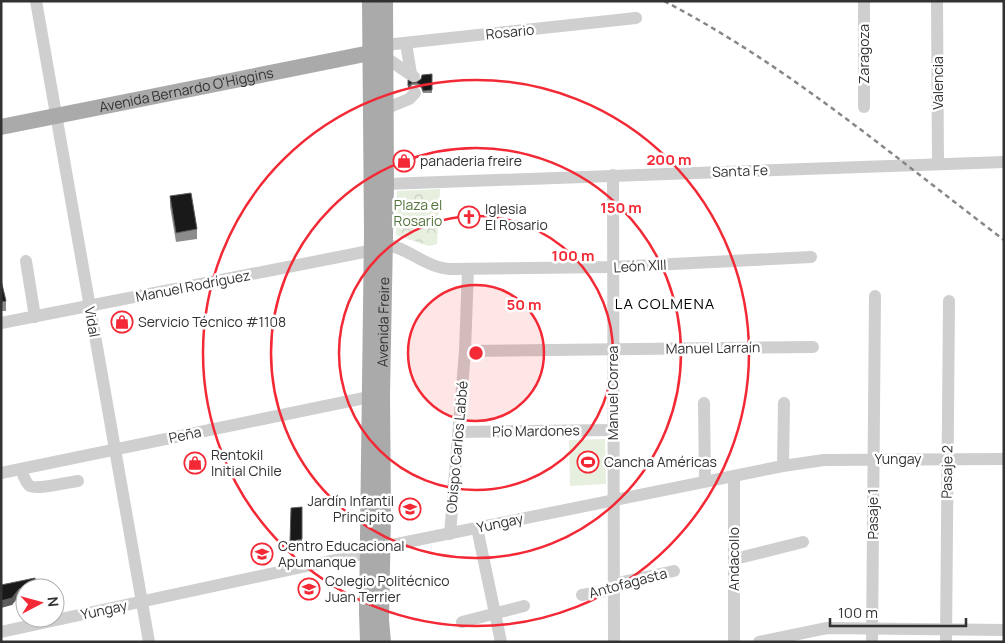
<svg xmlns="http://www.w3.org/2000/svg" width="1005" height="643" font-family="Manrope,sans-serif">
  <defs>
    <pattern id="forest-crowns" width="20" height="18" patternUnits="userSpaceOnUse" patternTransform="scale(1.25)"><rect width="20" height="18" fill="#e7efdf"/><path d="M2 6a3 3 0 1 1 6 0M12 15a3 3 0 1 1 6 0" fill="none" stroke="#c7cdc0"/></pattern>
  </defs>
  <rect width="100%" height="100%" fill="#fff"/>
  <polygon fill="url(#forest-crowns)" points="440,189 437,244 429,246 396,235 397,191"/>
  <polygon fill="#e7efdf" points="605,439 606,484 570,486 569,440"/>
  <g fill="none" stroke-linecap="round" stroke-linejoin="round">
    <g stroke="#cfcfcf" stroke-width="12">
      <polyline points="36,1 149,642"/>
      <polyline points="937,1 938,164"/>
      <polyline points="406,43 411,74"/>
      <polyline points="385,45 636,18"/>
      <polyline points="385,57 414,77"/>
      <polyline points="864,107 864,1"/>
      <polyline points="385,109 409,99 415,93"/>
      <polyline points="613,175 614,642"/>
      <polyline points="386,184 1004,162"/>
      <polyline points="26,261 35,317"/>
      <path d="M 1,323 L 364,252 C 370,251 379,245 386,245 C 406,246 425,268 451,269 L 613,267 L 811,257"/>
      <polyline points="465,351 813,347"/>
      <polyline points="704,403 705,481"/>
      <polyline points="459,432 613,430"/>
      <polyline points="783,466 784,403"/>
      <path d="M 21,469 C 23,474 25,483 30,486 C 38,490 68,482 78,481"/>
      <polyline points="1,473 369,397"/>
      <polyline points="734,476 734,642"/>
      <polyline points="477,528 501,642"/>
      <polyline points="450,534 465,351 468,269"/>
      <polyline points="735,559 803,542"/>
      <polyline points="582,595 605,591 622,582 674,571"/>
      <polyline points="462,622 524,606"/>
      <polyline points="1,632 367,553 382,547 783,466 824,460 1004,459"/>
      <polyline points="759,642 827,628 1004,630"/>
      <polyline points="872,642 875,296"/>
      <polyline points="946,642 949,301"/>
    </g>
    <g stroke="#aaa" stroke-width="16">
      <path id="s1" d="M 1,127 L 370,53"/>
      <polyline points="368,642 367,612 372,232 370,1"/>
      <path id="s2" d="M 383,642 L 381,620 L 383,513 L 382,395 L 386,184 L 385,1"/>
    </g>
    <path stroke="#878787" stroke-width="2.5" stroke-dasharray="5 4" stroke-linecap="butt" d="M 664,1 C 787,65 893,156 1004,240"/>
  </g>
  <g fill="#8c8c8c">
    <polygon points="432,74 432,93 423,93 421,88 417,85 412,85 408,89 408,80 413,83 417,82"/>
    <polygon points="170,196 197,229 197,239 176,242 170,206"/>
    <polygon points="1,280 6,301 6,311 1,311"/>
    <polygon points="1,585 36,585 36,588 25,588 25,595 19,596 12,605"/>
  </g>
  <g fill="#5e5e5e">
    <polygon points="412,83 412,85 408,89 408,86"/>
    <polygon points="302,507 302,546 290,549 290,542"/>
    <polygon points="19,589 19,596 12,605 1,608 1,601"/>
  </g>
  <g fill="#191919" stroke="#5e5e5e">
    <polygon points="432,74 432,90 423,91 421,85 417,83 412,83 408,86 408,80 413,83 417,82 421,79 422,75"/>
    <polygon points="191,193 197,229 176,233 170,196"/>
    <polygon points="1,280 6,301 1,302"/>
    <polygon points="302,507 302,539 290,542 291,508"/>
    <polygon points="35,578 36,585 19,589 12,598 1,601 1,585"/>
  </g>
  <circle cx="476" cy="353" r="68" fill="#f32935" fill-opacity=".12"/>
  <g fill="none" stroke="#f32935" stroke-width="2.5">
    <circle cx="476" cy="353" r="68"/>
    <circle cx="476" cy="353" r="137"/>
    <circle cx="476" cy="353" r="205"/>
    <circle cx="476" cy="353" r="273"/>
  </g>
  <defs>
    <g id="shop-ring" transform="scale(1.125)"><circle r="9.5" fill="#fff" stroke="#f32935" stroke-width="1.5"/><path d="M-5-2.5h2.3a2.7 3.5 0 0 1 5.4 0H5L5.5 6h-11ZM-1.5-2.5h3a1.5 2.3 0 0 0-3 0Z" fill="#f32935"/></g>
    <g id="church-ring" transform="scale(1.125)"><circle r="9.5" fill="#fff" stroke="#f32935" stroke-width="1.5"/><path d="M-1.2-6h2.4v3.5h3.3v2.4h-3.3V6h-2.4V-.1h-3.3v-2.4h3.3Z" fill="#f32935"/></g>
    <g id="stadium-ring" transform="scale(1.125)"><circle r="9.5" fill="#fff" stroke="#f32935" stroke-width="1.5"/><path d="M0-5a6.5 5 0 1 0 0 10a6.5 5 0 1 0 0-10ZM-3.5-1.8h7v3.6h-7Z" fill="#f32935"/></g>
    <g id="school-ring" transform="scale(1.125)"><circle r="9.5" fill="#fff" stroke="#f32935" stroke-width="1.5"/><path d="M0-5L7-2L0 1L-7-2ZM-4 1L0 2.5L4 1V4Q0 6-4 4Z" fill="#f32935"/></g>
  </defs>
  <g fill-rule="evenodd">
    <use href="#shop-ring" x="404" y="161"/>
    <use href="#church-ring" x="469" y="217"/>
    <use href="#shop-ring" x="122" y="322"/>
    <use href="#stadium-ring" x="588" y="462"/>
    <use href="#shop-ring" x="195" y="463"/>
    <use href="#school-ring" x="410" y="509"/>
    <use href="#school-ring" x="262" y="554"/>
    <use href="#school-ring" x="309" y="589"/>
  </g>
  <g text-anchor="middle" stroke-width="5" stroke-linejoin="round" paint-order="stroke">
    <g font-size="14" fill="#323232" stroke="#fff">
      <text transform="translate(510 32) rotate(-6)" y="5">Rosario</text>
      <text transform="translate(864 54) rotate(-90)" y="5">Zaragoza</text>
      <text transform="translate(938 83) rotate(-90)" y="5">Valencia</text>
      <text dy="5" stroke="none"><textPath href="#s1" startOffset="189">Avenida Bernardo O'Higgins</textPath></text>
      <text transform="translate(740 171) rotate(-2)" y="5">Santa Fe</text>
      <text transform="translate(640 266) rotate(-3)" y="5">León XIII</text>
      <text transform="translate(193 286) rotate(-11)" y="5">Manuel Rodríguez</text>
      <text transform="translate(92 322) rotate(80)" y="5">Vidal</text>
      <text dy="5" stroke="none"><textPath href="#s2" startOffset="320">Avenida Freire</textPath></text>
      <text transform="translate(713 348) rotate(-1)" y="5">Manuel Larraín</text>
      <text transform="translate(613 393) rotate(-90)" y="5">Manuel Correa</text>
      <text transform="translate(536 431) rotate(-1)" y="5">Pío Mardones</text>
      <text transform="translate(185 435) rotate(-12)" y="5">Peña</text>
      <text transform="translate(457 447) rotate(-85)" y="5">Obispo Carlos Labbé</text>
      <text x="898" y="464">Yungay</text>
      <text transform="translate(947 472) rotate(-89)" y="5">Pasaje 2</text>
      <text transform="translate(873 514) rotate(-90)" y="5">Pasaje 1</text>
      <text transform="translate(500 523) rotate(-12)" y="5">Yungay</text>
      <text transform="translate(734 559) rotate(-90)" y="5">Andacollo</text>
      <text transform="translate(628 583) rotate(-15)" y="5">Antofagasta</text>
      <text transform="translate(104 610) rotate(-12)" y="5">Yungay</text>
    </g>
    <g font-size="14" fill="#323232" stroke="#fff" text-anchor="start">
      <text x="420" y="166">panaderia freire</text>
      <text x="485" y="214">Iglesia<tspan x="485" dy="16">El Rosario</tspan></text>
      <text x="138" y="327">Servicio Técnico #1108</text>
      <text x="211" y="460">Rentokil<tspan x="211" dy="16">Initial Chile</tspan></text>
      <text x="604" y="467">Cancha Américas</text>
      <text x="394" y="506" text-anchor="end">Jardín Infantil<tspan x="394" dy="16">Principito</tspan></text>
      <text x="278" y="551">Centro Educacional<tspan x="278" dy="16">Apumanque</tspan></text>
      <text x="325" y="586">Colegio Politécnico<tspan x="325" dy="16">Juan Terrier</tspan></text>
    </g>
    <g font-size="14" fill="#53723a" stroke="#fff">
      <text x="418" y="210">Plaza el<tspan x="418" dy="16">Rosario</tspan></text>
    </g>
    <g font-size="15" letter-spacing="1" fill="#000" stroke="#fff">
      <text x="665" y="309">LA COLMENA</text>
    </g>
  </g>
  <circle cx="476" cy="353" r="8" fill="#f32935" stroke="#fff" stroke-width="2.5"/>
  <g font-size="15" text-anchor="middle" font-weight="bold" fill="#f32935" stroke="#fff" stroke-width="5" stroke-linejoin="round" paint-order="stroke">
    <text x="669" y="165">200 m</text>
    <text x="621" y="213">150 m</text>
    <text x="573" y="261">100 m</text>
    <text x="524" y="310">50 m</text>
  </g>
  <rect width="1005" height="643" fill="none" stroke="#323232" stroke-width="5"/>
  <g transform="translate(40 603) rotate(84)"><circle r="24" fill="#ffffff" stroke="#adadad"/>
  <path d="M0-4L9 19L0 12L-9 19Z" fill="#f32935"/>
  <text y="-8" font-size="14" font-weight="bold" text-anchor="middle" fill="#323232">N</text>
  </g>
  <path d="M830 618v8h136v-8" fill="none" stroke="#323232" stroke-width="2.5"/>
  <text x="838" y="618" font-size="15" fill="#323232" stroke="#ffffff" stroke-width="4" paint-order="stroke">100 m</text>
</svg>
